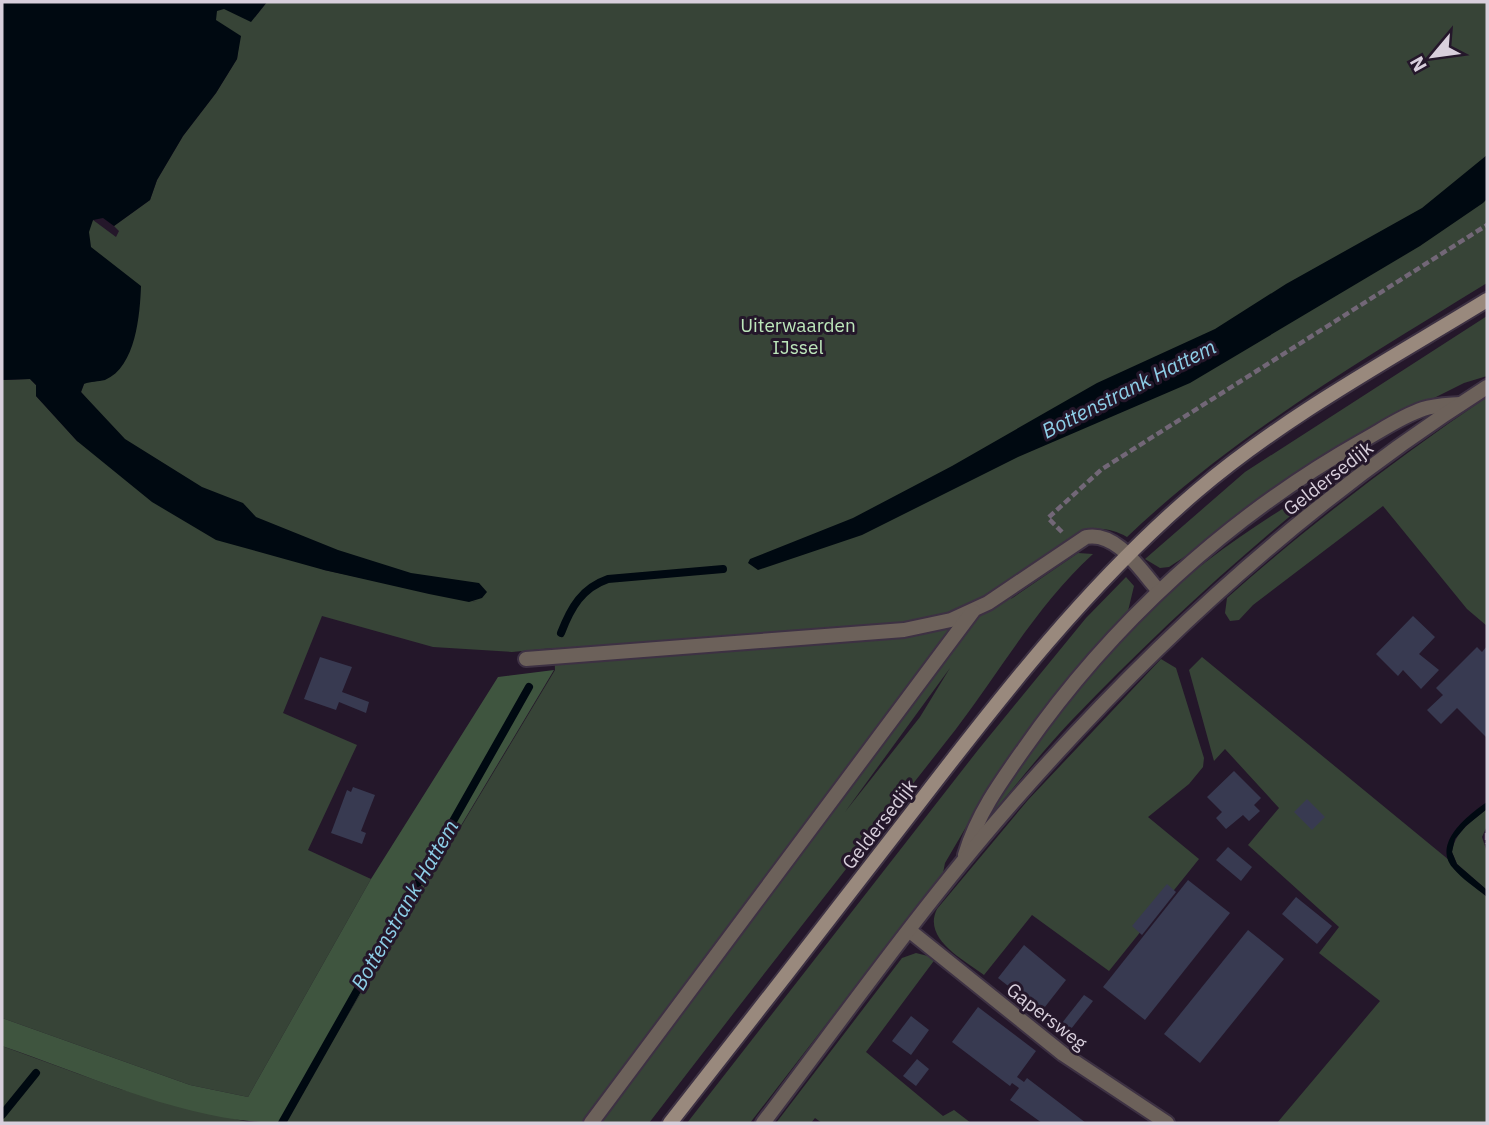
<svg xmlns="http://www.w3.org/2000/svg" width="1489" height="1125" font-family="'IBM Plex Sans',sans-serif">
  <rect width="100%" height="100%" fill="#24172a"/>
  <g fill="#374437" fill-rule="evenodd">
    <path d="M 218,2 L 255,17 L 267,2 L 1487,2 L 1487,283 C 1362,360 1234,435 1127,537 C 1078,508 1038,564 1011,599 L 1078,553 L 1093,554 C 1038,604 1001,670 956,729 C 853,860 750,991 649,1123 L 283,1123 L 555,670 L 554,648 L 512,652 L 433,647 L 322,616 L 283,713 L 357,745 L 308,850 L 371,879 L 248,1097 L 190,1085 L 2,1018 L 2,380 L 30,379 L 36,385 L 36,396 L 77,441 L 324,570 L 477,602 L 396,580 L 232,517 L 123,442 L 81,392 L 84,384 L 80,240 L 93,220 L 116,237 L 119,231 L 114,226 L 150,200 L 157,180 L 183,136 L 216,93 L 237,59 L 239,43 L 206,25 ZM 950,668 L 920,717 L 845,812 Z"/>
    <polygon points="1487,316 1487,376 1464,383 1404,413 1169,567 1160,568 1145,559 1245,472"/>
    <path d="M 1487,397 L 1487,626 L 1467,609 L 1383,506 L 1253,605 L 1239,620 L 1230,621 L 1225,613 L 1227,598 C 1309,525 1396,459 1487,397 Z"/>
    <path d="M 1355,464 C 1253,543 1159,629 1070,722 C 1038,756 1010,793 980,828 C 1030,752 1082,677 1147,613 C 1207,553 1283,508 1355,464 Z"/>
    <polygon points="1126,577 1134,586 1128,611 1042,712 983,798 945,863 943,873 750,1123 687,1123 978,750 1086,618"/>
    <polygon points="1202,657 1449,860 1454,869 1487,897 1487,1123 1277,1123 1380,1001 1319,953 1339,927 1248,845 1279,808 1225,749 1214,761 1189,670"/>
    <path d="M 1161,659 L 1176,668 L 1204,758 L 1203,767 L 1189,784 L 1148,817 L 1199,859 L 1109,971 L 1032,915 L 984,975 C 964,960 922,939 937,909 L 1028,800 Z"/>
    <path d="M 1487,809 L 1487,826 L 1482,837 L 1487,852 L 1487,890 L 1457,864 L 1452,852 C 1454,833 1473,820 1487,809 Z"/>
    <polygon points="916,953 936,958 866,1052 943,1116 954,1110 971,1123 822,1123 815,1118 811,1123 776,1123 902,958"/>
    <polygon points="2,1046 120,1089 251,1123 2,1123"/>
  </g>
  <path fill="#3f553f" d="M 554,670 L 283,1123 C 188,1123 91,1076 2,1046 L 2,1018 L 190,1085 L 248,1097 L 371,879 L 498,677 Z"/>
  <g fill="#000911">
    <path d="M 2,2 L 267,2 L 251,22 L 224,9 L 217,11 L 216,20 L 241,36 L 237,59 L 216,93 L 183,136 L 157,180 L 150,200 L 114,226 L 103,218 L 93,220 L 89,232 L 91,247 L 141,286 C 140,314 136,367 105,380 C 98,382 91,381 84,384 L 81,392 L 125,439 L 202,487 L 243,503 L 256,517 L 338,550 L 411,573 L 479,583 L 487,592 L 482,598 L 469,602 L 429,594 L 324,570 L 216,540 L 152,502 L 77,441 L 36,396 L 36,385 L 30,379 L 2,380 Z"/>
    <polygon points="1487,155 1487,199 1483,203 1420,246 1190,383 1018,457 862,535 758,570 748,563 750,559 853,518 952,466 1097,383 1215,329 1286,284 1422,208"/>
    <path d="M 1487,802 L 1487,809 L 1466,826 L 1455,839 L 1452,852 L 1457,864 L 1487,890 L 1487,897 C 1476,888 1462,879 1453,868 C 1432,843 1468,815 1487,802 Z"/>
  </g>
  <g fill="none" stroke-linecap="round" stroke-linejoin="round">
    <g stroke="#000911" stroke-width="8">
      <path d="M 561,633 C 571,607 582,588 608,579 L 723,569"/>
      <polyline points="2,1115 36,1073"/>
      <polyline points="282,1123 529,687"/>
    </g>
  </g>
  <g fill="#383a51">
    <polygon points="1413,616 1435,637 1419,654 1439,670 1421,689 1403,670 1398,676 1376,654"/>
    <polygon points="1487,646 1487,738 1457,708 1441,724 1427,710 1443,695 1436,688 1477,647 1482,652"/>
    <polygon points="320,657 352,667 342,692 369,702 366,713 339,702 336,710 304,699"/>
    <polygon points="1234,771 1261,798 1254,805 1260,811 1249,821 1243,815 1226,829 1216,818 1222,812 1207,797"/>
    <polygon points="353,787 375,795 361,831 366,833 362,844 331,833 347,790 351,792"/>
    <polygon points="1307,799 1325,817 1312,830 1294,812"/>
    <polygon points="1228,847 1252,867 1241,881 1216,860"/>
    <polygon points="1188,880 1230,913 1145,1020 1103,987"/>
    <polygon points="1167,884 1176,892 1142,935 1132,926"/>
    <polygon points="1296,897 1332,926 1317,944 1282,914"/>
    <polygon points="1248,930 1284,959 1200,1063 1164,1034"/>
    <polygon points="1024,945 1066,980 1041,1012 998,978"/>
    <polygon points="1084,995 1093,1001 1071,1029 1062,1023"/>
    <polygon points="978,1007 1036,1051 1017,1077 1024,1082 1027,1078 1086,1123 1042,1123 1010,1100 1019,1088 1012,1083 1010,1086 952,1042"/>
    <polygon points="911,1016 929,1030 911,1055 892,1041"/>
    <polygon points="917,1059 929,1069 916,1086 903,1076"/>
  </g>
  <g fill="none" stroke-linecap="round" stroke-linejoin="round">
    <g stroke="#3d3143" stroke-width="18">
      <g id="street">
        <path d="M 526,659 L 904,630 L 951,620 L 988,603 L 1086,537 C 1117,531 1140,570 1159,591"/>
        <path d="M 965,855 C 977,815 999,784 1024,749 C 1111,624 1229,516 1362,441 C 1382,430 1402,416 1423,409 C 1435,405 1448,405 1460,404"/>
        <polyline points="910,931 1063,1054 1167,1123"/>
        <polyline points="591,1123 973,611"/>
        <path d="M 763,1123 C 843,1018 920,909 1007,809 C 1146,649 1307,501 1487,387"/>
      </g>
    </g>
    <g stroke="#3d3143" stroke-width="18">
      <path id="secondary" d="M 670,1123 C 753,1018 834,913 916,807 C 1002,695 1089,583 1197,491 C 1285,416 1389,360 1487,300"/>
    </g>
    <g stroke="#726777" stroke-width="4.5" stroke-dasharray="7 3.5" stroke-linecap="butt">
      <polyline points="1062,532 1048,518 1102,469 1487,225"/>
      <polyline points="1487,833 1487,844"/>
    </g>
    <use href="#street" stroke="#6c615a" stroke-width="14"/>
    <use href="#secondary" stroke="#99897d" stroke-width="14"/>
  </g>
  <g text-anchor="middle" stroke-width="6" stroke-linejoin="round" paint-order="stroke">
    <g font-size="19" fill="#bce6ba" stroke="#24172a">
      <text x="798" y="332">Uiterwaarden<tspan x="798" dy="22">IJssel</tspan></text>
    </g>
    <g font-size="19" fill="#d8cfdc" stroke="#24172a">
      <text transform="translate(1328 478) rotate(-38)" y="7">Geldersedijk</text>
      <text transform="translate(879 824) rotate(-52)" y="7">Geldersedijk</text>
      <text transform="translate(1047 1016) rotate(38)" y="7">Gapersweg</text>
    </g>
    <g font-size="21" font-style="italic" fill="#8dcee7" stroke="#24172a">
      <text transform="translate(1129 389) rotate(-27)" y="7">Bottenstrank Hattem</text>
      <text transform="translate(405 905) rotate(-60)" y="7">Bottenstrank Hattem</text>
    </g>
  </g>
  <rect width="1489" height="1125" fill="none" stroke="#d8cfdc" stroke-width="7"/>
  <g transform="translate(1433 56) rotate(241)" stroke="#24172a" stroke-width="5" paint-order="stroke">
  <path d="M0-5L12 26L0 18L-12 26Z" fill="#d8cfdc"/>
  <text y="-10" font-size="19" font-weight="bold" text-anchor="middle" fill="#d8cfdc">N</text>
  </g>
</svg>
